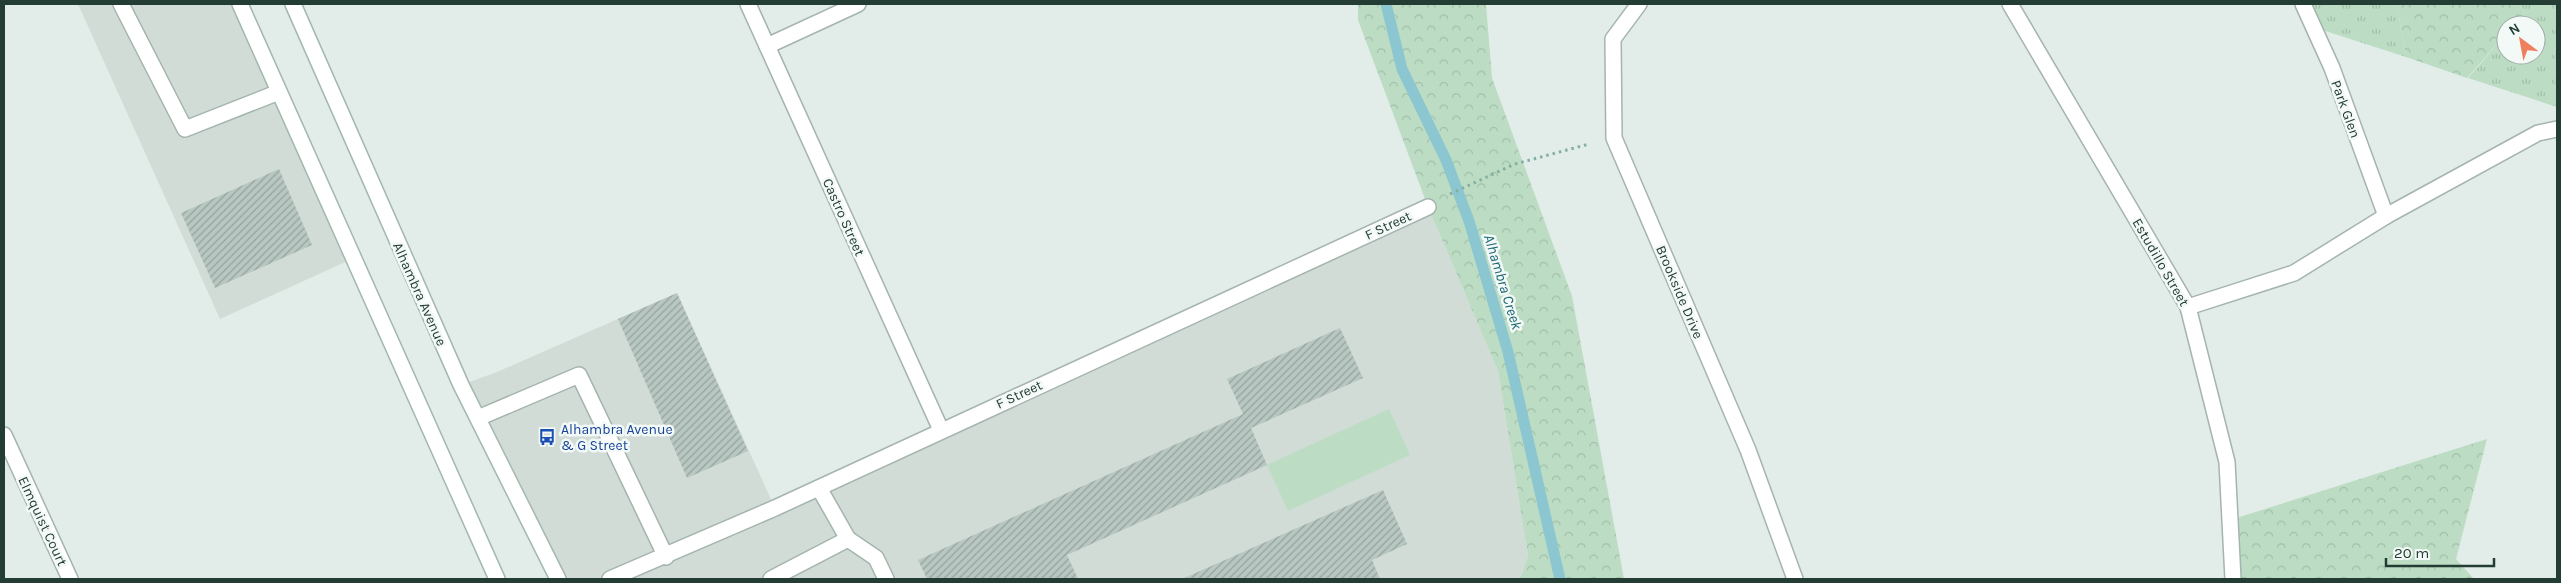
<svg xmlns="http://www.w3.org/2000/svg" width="2561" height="583" font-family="Karla,sans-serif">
  <defs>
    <pattern id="grass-tufts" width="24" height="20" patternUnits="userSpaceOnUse" patternTransform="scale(1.25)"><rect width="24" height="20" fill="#bcddc4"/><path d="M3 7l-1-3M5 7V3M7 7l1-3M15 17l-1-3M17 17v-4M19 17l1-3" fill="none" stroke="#a1bfa9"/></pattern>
    <pattern id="forest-crowns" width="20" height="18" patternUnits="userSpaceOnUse" patternTransform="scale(1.25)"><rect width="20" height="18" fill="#bcddc4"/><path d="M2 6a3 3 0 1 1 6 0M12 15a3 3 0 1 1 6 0" fill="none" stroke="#a1bfa9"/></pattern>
    <pattern id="building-hatch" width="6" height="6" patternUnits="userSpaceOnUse" patternTransform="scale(1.25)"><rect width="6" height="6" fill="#b8c7c1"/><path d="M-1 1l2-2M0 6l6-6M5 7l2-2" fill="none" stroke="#95a39e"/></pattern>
  </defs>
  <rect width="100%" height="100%" fill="#e2ece8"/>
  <g fill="#d1dcd7">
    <polygon points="78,4 239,4 352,259 220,319"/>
    <polygon points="1428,207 1498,371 1528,556 1520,579 558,579 461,385 497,372 677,293 775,508"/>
  </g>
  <g fill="url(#grass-tufts)">
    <polygon points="2303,4 2397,4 2406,57 2313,27"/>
    <polygon points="2520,4 2557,4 2557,107 2468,78 2506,34 2506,55 2536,55 2536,25 2514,25 2525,12"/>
  </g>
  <g fill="url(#forest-crowns)">
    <polygon points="1358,4 1486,4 1492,78 1572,296 1624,579 1520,579 1528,556 1498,371 1428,207 1358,20"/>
    <polygon points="2397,4 2520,4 2525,12 2514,25 2506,25 2506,34 2467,78 2406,57"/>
    <polygon points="2487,439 2456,559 2474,579 2233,579 2230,520"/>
  </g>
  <polygon fill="#bcddc4" points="1389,409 1410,455 1288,511 1267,465"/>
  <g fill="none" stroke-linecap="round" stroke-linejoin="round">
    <polyline stroke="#8cc6d0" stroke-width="11" points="1386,4 1402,69 1446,160 1469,221 1508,352 1560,579"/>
  </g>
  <g fill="url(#building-hatch)">
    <polygon points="279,169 312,245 215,288 181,213"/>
    <polygon points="677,293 748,451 687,478 618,319"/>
    <polygon points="1340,328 1363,378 1251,428 1267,465 1067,555 1078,579 927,579 918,560 1243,414 1227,379"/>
    <polygon points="1383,490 1407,544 1372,560 1380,579 1182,579"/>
  </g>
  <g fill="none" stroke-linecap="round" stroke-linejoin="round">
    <g stroke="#a5b4af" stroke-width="18">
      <g id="service">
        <polyline points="121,4 185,129 279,92"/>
        <polyline points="478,418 579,375 666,557"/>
        <polyline points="819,488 848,539 876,558 886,579"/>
        <polyline points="771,579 848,539"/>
      </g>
    </g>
    <g stroke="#a5b4af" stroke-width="18">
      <g id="minor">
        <polyline points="748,4 941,430"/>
        <polyline points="1639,4 1613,39 1614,138 1748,450 1795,579"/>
        <polyline points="2010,4 2188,307 2227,462 2233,579"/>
        <polyline points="2303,4 2332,68 2386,216"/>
        <polyline points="767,46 858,4"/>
        <polyline points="2188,307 2294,273 2386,216 2538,133 2557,129"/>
        <polyline points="4,435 70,579"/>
        <polyline points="610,579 775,508 1428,207"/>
      </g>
    </g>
    <g stroke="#a1b8af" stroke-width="18">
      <g id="secondary">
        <polyline points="240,4 497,579"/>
        <polyline points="293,4 461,385 558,579"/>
      </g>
    </g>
    <polyline stroke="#84afa1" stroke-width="3" stroke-dasharray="2.5 4" stroke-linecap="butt" points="1450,194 1515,164 1589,144"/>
    <use href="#service" stroke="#fff" stroke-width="15"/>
    <use href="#minor" stroke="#fff" stroke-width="15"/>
    <use href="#secondary" stroke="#fff" stroke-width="15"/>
  </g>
  <defs>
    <g id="bus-bare" transform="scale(1.35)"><path d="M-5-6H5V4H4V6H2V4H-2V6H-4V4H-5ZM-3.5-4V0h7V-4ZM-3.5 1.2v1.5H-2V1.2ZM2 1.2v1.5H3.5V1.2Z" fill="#1a4fb4" stroke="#f3f9f6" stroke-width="2.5" paint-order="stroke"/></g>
  </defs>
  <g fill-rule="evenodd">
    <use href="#bus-bare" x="547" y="437"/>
  </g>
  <g text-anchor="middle" stroke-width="5" stroke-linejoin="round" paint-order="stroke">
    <g font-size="14" fill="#233d35" stroke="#f3f9f6">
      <text transform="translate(2346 109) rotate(70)" y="5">Park Glen</text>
      <text transform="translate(844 217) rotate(66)" y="5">Castro Street</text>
      <text transform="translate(1388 225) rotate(-25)" y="5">F Street</text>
      <text transform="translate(2161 262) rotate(60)" y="5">Estudillo Street</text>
      <text transform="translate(1680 292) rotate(67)" y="5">Brookside Drive</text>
      <text transform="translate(420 294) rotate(66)" y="5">Alhambra Avenue</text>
      <text transform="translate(1019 394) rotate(-25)" y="5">F Street</text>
      <text transform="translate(43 521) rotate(65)" y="5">Elmquist Court</text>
    </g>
    <g font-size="14" fill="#164399" stroke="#f3f9f6" text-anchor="start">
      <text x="561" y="434">Alhambra Avenue<tspan x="561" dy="16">&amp; G Street</tspan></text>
    </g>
    <g font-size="15" font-style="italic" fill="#1e6977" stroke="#f3f9f6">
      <text transform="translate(1503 282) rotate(73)" y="5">Alhambra Creek</text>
    </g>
  </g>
  <rect width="2561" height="583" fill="none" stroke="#233d35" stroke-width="10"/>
  <g transform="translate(2521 40) rotate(328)"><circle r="24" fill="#f3f9f6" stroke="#a0aea9"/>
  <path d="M0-4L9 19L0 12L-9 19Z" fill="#ee805e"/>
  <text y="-8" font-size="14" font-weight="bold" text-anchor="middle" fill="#233d35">N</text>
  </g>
  <path d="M2386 558v8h108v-8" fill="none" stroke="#233d35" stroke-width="2.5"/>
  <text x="2394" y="558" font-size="15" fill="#233d35" stroke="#f3f9f6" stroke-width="4" paint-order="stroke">20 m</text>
</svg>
